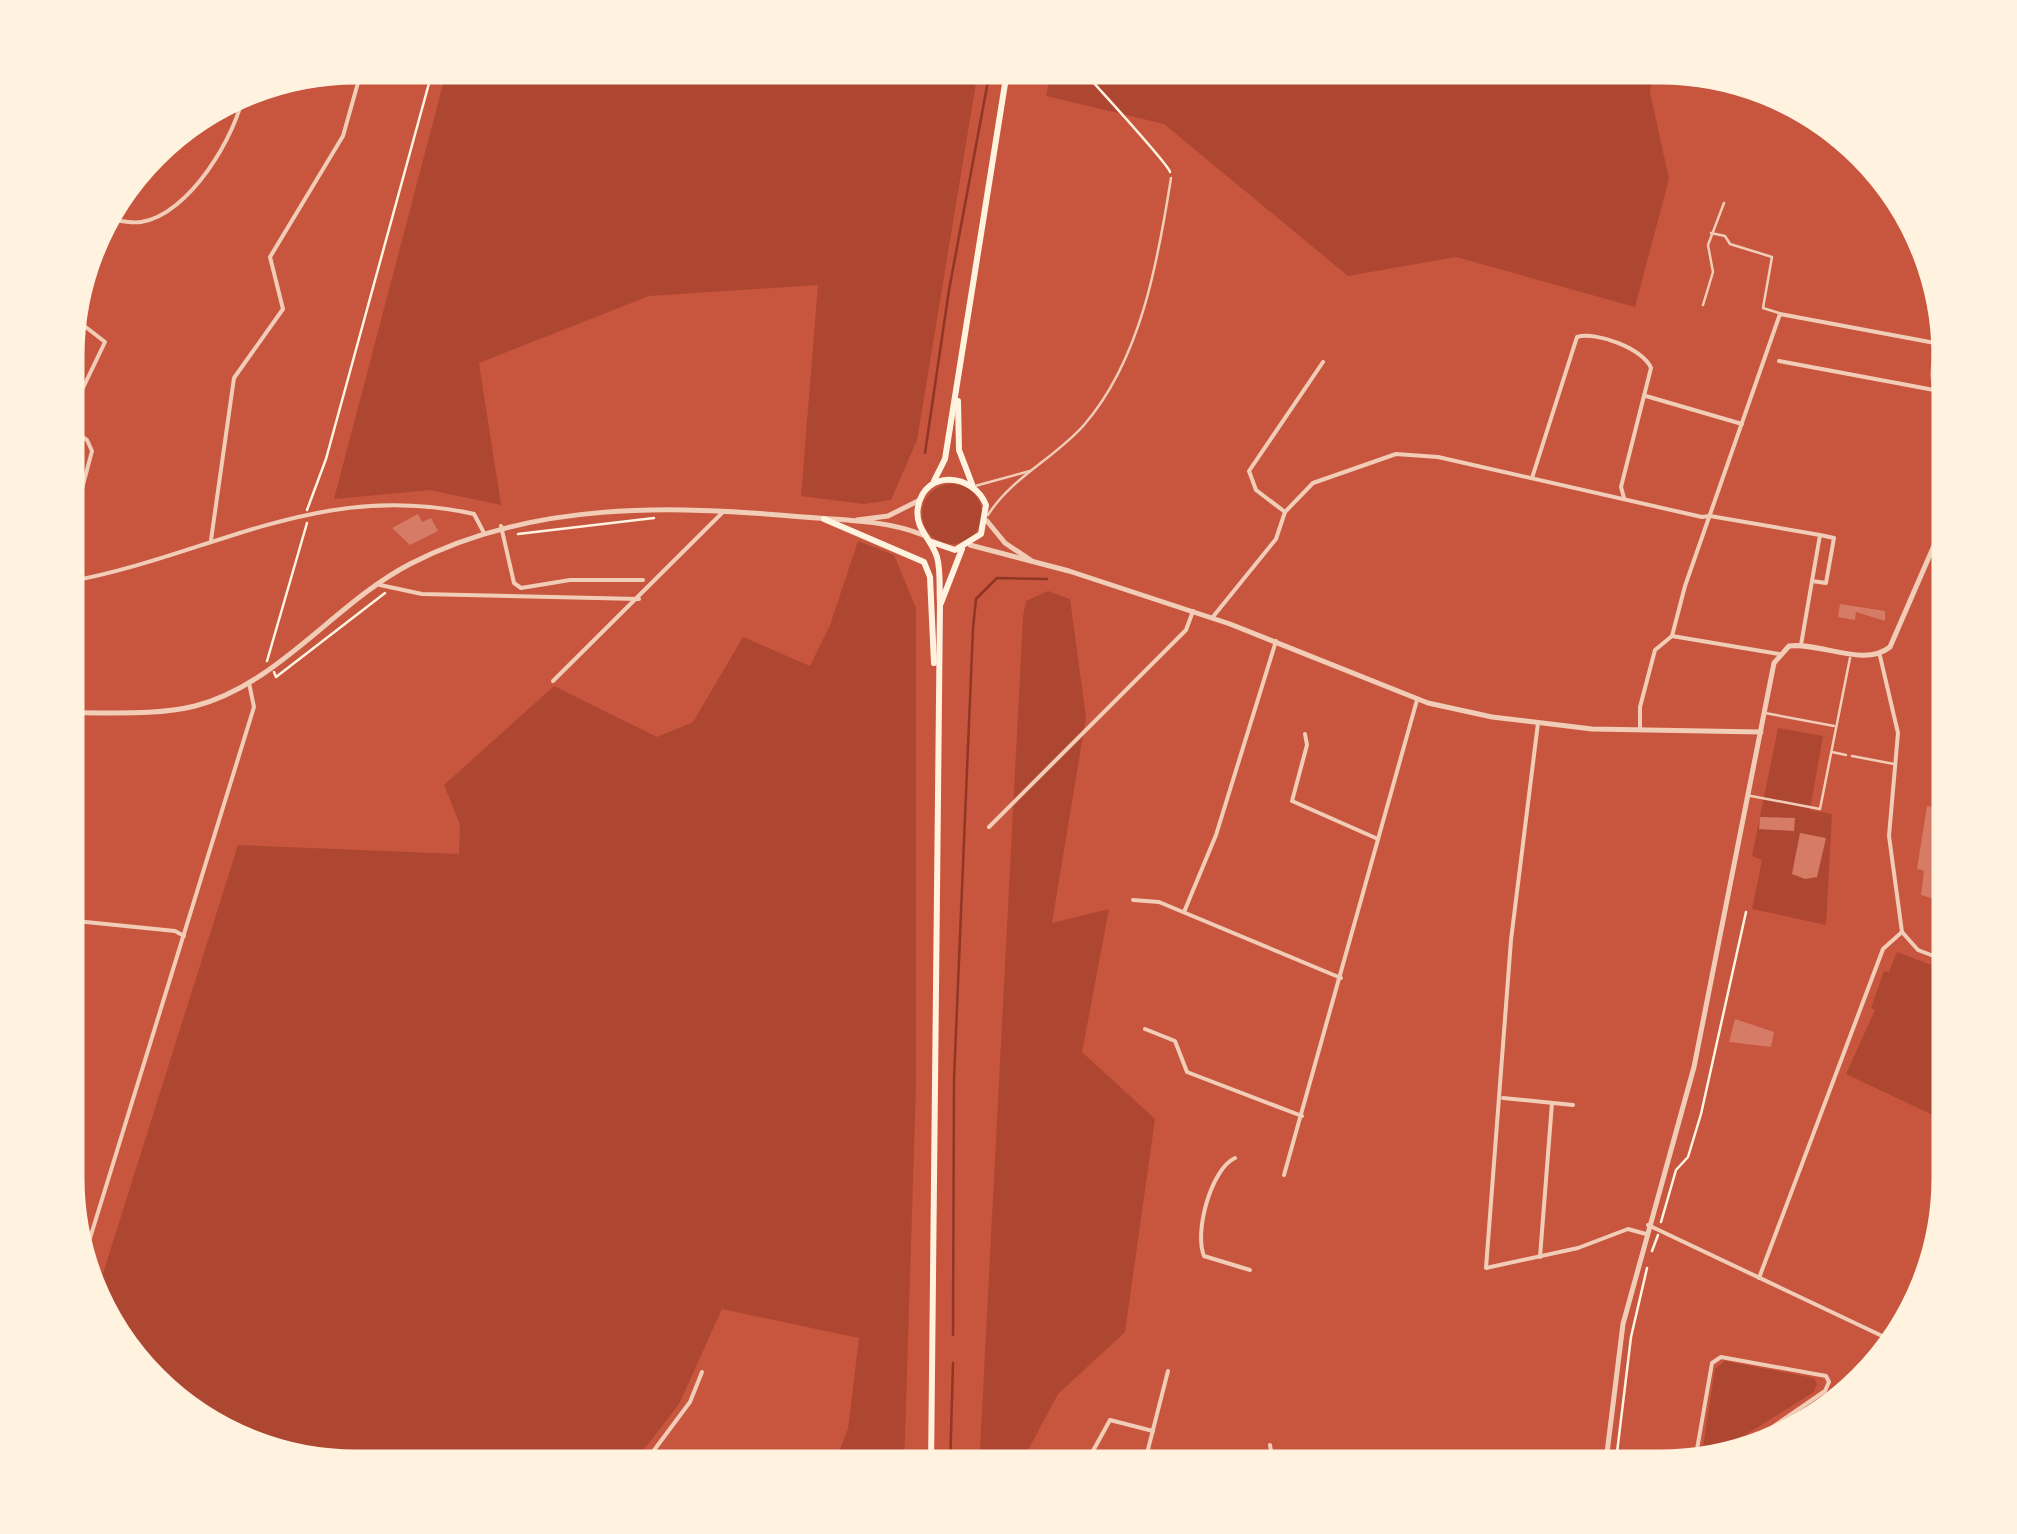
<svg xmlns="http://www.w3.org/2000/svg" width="2017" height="1534" font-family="'Fira Sans',sans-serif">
  <rect width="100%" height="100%" fill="#c8553d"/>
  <g fill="#ae4732">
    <polygon points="448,65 979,65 917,440 891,500 864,504 801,496 818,285 649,296 479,363 501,505 430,490 334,499"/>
    <polygon points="1052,65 1654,66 1650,92 1669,179 1635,307 1456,257 1348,276 1164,124 1046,96"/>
    <circle cx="952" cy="514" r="30"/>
    <polygon points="858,541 894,555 916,608 916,1084 904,1469 832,1469 848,1429 859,1338 722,1309 679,1404 629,1469 338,1468 245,1447 165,1397 94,1302 238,845 459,854 460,825 444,785 554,686 657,737 693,722 743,637 810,666 830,625"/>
    <polygon points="1048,591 1070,599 1086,717 1052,923 1109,909 1082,1052 1155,1119 1125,1332 1058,1394 1018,1469 979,1469 1023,617 1026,601"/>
    <polygon points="1778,728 1823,736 1810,810 1832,814 1826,925 1752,909 1762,860 1752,856"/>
    <polygon points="1897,952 1952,973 1951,1071 1935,1116 1846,1074 1875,1010 1871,1008 1884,971 1889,972"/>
    <polygon points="1725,1361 1814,1378 1817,1384 1814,1392 1708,1458 1702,1453 1715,1369"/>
  </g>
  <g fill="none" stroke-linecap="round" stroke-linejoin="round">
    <g stroke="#8f3625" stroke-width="2.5">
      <polyline points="925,453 949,290 991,65"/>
      <polyline points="953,1335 954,1079 973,628 976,599 997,578 1047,579"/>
      <polyline points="950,1469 953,1363"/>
    </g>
  </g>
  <g fill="#d67c66">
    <polygon points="418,514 422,522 431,518 438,531 410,545 392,528"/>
    <polygon points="1840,604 1885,611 1885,621 1856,612 1855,620 1838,617"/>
    <polygon points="1927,806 1952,810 1952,839 1938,900 1921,895 1924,871 1917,869"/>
    <polygon points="1760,817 1795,818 1794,831 1759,829"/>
    <polygon points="1800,833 1826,838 1817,877 1805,879 1792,874"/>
    <polygon points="1735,1019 1774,1032 1771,1047 1729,1042"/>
  </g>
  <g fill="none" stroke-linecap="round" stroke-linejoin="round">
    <g stroke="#fff3e0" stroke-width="2.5">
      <path d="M 1078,65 C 1092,82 1168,163 1170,172"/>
      <polyline points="307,510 326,459 434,65"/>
      <polyline points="518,534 654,518"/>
      <polyline points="267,661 307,523"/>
      <polyline points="274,672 276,677 385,593"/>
      <polyline points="1661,1222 1676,1170 1688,1157 1701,1114 1746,912"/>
      <polyline points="1652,1251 1658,1235"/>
      <polyline points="1615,1469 1631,1337 1647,1268"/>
    </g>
    <g stroke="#f1ccb7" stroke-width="2.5">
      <polyline points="1711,233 1725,236 1730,244 1772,257 1763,308 1779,313"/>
      <polyline points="1703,305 1713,272 1708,245 1724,203"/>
      <polyline points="975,486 1030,471"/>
      <path d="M 988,515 C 1011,478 1055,458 1084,425 C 1141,359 1158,261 1171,178"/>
    </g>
    <g stroke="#f1ccb7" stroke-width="2.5">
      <polyline points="1765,713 1834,726"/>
      <polyline points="1832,752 1846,755"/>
      <polyline points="1852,756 1894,764"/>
      <polyline points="1751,796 1820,809 1850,658"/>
    </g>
    <g stroke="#f1ccb7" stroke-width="4">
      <path d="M 101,218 C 113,219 129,224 141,222 C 189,215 237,135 244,91"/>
      <polyline points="1779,361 1934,390"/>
      <polyline points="1646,396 1742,424"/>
      <path d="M 1532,478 L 1577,337 C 1596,331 1644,349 1651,368 L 1621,487 L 1624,498"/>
      <polyline points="1285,512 1256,490 1249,471 1323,362"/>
      <polyline points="501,526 514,583 521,588 570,580 643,580"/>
      <polyline points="211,540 234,378 283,309 270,257 343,136 363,65"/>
      <polyline points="67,545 92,451 87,440 72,430 71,413 105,342 69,314"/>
      <path d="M 67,582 C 211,556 319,479 474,514 L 483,531"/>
      <polyline points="380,585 422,594 639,599"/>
      <polyline points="1212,618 1276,539 1285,512 1313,483 1396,454 1438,457 1702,517 1710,516 1820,535 1834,538 1826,583 1812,581 1820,535"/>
      <polyline points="1672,636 1779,654"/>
      <polyline points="1801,645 1812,581"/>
      <polyline points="1880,656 1898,733 1889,836 1902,932 1918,950 1952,963"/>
      <polyline points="553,681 723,512"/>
      <polyline points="1538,723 1511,940 1486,1268 1578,1248 1628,1229 1646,1234"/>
      <polyline points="1640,728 1640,707 1655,650 1672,636 1685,586 1780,314 1935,343"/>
      <polyline points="1305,734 1307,745 1292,801 1378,839"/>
      <polyline points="1948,754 1952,755"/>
      <polyline points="989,827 1186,630 1193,611"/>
      <polyline points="1133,900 1159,902 1341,978"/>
      <polyline points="1184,912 1216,835 1276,641"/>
      <polyline points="66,920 175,931 184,936"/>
      <polyline points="1145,1029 1175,1041 1187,1072 1302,1116"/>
      <polyline points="1503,1098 1573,1105"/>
      <path d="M 1235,1158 C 1211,1169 1194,1232 1204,1256 L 1250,1270"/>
      <polyline points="1284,1175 1417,700"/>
      <polyline points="1648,1225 1897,1343"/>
      <polyline points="1540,1257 1552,1103"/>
      <polyline points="83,1261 254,707 249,683"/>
      <polyline points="1759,1278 1883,949 1902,932"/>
      <polyline points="1905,1330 1949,1208"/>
      <polyline points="1270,1445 1274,1469"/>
      <polyline points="1695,1461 1712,1363 1721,1357 1826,1376 1829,1382 1825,1391 1736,1452"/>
      <polyline points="640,1469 690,1402 702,1372"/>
      <polyline points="1083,1469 1110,1420 1153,1431"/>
      <polyline points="1143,1469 1168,1371"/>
    </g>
    <g stroke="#f1ccb7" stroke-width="5">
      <polyline points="1937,293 1933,375 1943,495 1949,507"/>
      <polyline points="857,520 888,516 920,500"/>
      <polyline points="987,521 1005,543 1032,561"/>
      <polyline points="970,545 1069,571 1230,624 1428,703 1492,717 1592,729 1761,732"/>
      <path d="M 67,713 C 108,712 155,716 195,706 C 279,684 335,603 410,564 C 532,501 669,505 803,517 C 842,520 887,520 923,535"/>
      <path d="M 1605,1469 L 1623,1324 L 1694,1067 L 1774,663 L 1789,646 C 1821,642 1864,668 1890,647 L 1952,504"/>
    </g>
    <g stroke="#fff3e0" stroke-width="6">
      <polyline points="958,401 959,450 972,484"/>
      <polyline points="934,481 945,459 1008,65"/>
      <polyline points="824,519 924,562 930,577 934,663"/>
      <path d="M 929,541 L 955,550 L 981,534 L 986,505 C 974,474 925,468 918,507 C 914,528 931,538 937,557 C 941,571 939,588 940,604 L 931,1469"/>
      <polyline points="941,603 962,549"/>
    </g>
  </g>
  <path d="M0 0H2017V1534H0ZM356 82H1660A274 274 0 0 1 1934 356V1178A274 274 0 0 1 1660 1452H356A274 274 0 0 1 82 1178V356A274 274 0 0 1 356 82Z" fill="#fff3e0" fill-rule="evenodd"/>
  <path fill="none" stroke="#fff3e0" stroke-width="5" d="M356 82H1660A274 274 0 0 1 1934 356V1178A274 274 0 0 1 1660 1452H356A274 274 0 0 1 82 1178V356A274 274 0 0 1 356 82Z"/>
</svg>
